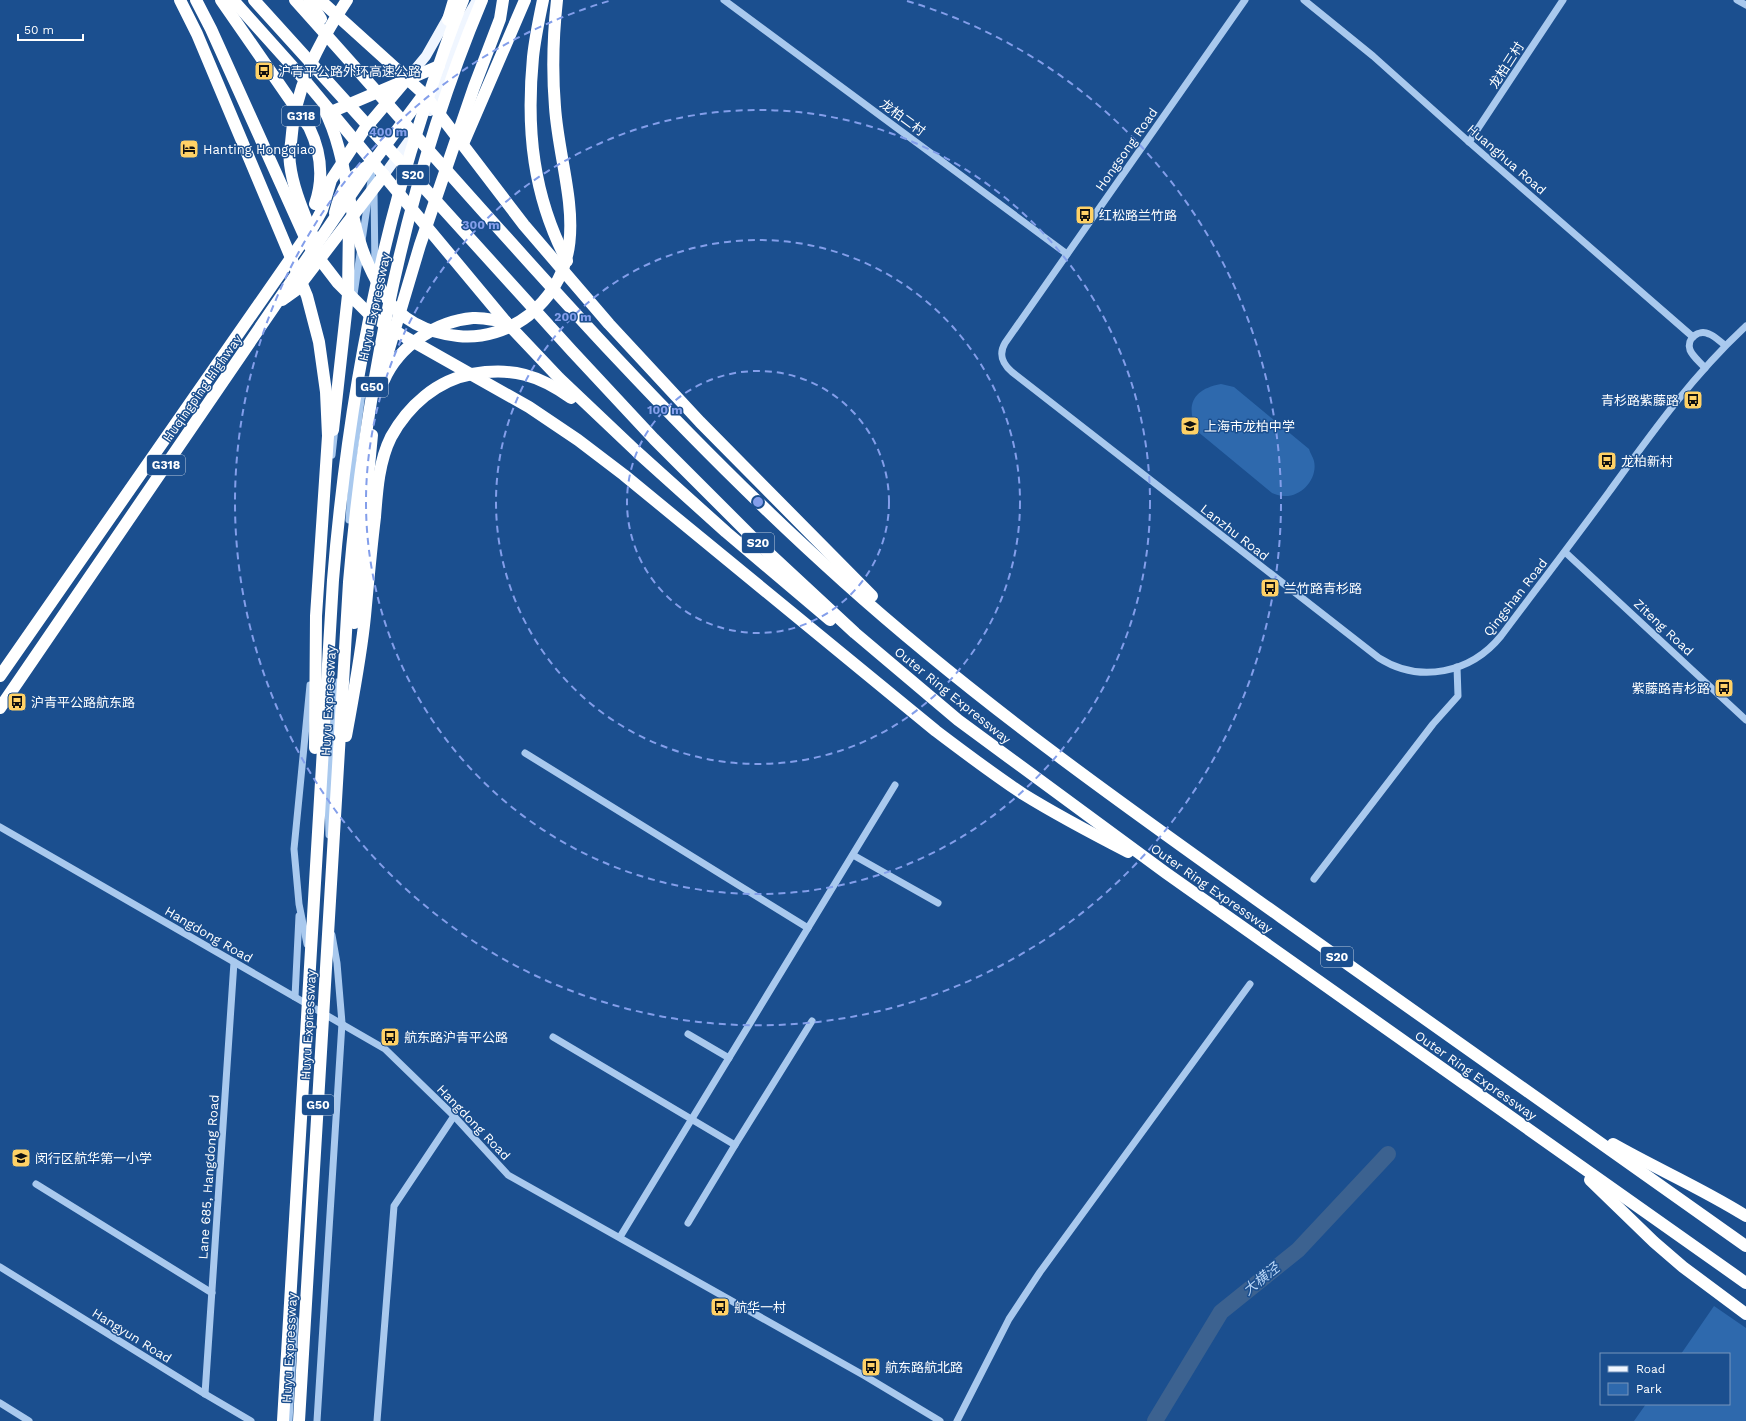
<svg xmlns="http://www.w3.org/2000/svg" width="1746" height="1421" font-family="'Work Sans','Noto Sans SC',sans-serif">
  <rect width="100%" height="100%" fill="#1b4f8f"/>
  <g fill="#2e69ad">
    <path d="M 1221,384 L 1234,387 L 1309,449 C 1310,453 1313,457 1314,461 C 1318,478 1302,497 1284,496 C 1280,496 1275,494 1272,493 L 1197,431 C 1185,405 1193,389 1221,384 Z"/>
    <polygon points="1714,1306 1746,1328 1746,1421 1634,1421 1646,1404 1729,1404 1729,1354 1681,1354"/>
  </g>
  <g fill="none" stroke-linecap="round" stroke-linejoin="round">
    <polyline stroke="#3c6290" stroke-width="16" points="1155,1421 1221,1312 1298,1250 1388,1154"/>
    <g stroke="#a9c9ee" stroke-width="7">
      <polyline points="724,0 1067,254"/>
      <path d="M 1245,0 L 1005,343 C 998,355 1003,364 1012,372 L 1379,658 C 1420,684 1471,673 1501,636 C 1537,588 1573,541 1609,492 C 1651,434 1693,375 1746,326"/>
      <polyline points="1304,0 1373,56 1469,142 1693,337"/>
      <polyline points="1737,0 1746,5"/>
      <polyline points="1469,142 1563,0"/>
      <polyline points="374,190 375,271"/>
      <polyline points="353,301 373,167"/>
      <path d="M 1705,368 C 1700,362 1693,357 1690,350 C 1686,338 1699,329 1709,334 C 1715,336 1720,342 1725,345"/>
      <polyline points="332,455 335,428"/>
      <polyline points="349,520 353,462 363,385"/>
      <polyline points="1565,552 1746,720"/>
      <polyline points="525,753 808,928"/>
      <polyline points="0,827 385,1049 454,1116 508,1175 865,1376 940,1421"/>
      <polyline points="329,835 328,801 337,682"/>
      <polyline points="853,855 938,903"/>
      <polyline points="1314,879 1433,724 1458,696 1457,667"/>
      <polyline points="307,944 299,904 294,849 310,685"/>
      <polyline points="295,997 299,916"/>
      <polyline points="688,1034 729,1058"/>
      <polyline points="553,1037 735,1145 688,1223"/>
      <polyline points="735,1145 812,1021"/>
      <polyline points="36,1184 212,1293"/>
      <polyline points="620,1237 895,785"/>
      <polyline points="0,1267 205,1394 251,1421"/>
      <polyline points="205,1394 234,962"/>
      <polyline points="0,1403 29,1421"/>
      <polyline points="289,1421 295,1320"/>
      <polyline points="317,1421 342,1023 337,963 332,935"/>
      <polyline points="377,1421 394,1206 454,1116"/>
      <polyline points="957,1421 1009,1319 1040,1272 1250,984"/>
    </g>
    <g stroke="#f0f6ff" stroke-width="10">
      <polyline points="463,24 477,0"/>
      <polyline points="407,79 426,56 451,12"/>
      <polyline points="430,111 433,107 466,19"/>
      <polyline points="384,175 416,131"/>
    </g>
    <g stroke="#fff" stroke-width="12">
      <polyline points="180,0 197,34 307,296 319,342 326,392 328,436 316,616 315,748"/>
      <path d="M 196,0 L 211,29 L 308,244 L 338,283 L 370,315 L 405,337 L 529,407 L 578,440 L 624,475 L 936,731 C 965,753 993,774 1023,794 C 1057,815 1093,834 1128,852"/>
      <path d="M 221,0 L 309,127 C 321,152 324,178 315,204"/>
      <polyline points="233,0 302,77 506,322 559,378 636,451 726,532 830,620"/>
      <polyline points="254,0 572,351 654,439 758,543 855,633 958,720 1166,873 1746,1283"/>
      <path d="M 295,0 C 473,198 645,404 844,582 C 981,705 1132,811 1281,917 C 1436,1026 1591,1136 1746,1246"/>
      <polyline points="309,0 321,19"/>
      <polyline points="320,0 424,94 524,225 609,324 700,422 872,596"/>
      <path d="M 543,0 C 539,19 535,38 533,57 C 526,130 533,196 567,261"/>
      <polyline points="448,20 454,0"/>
      <path d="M 324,109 C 345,150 346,196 359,239 C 365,260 374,278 385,296 C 402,321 428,333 458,336 C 482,339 510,330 529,315 C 599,257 560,181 555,107 C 552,71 553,36 557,0"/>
      <polyline points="331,112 439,66"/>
      <polyline points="463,144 525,0"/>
      <path d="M 335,213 C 341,188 347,179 369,165"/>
      <path d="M 313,236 C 304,213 293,189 290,164 C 289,157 290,149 291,143 C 294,89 318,44 347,0"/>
      <polyline points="282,300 296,290 384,175"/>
      <polyline points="380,379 420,245 474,87 500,19 503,0"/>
      <path d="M 384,380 C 399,346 436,321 473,318 C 483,317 496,321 506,322"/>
      <polyline points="333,430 348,295 349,223"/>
      <polyline points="354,623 372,435"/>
      <polyline points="0,676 314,225 322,210 331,180 364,130 407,79"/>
      <polyline points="0,708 373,162 424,94"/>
      <path d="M 346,736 C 353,697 361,657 365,616 C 368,583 371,550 375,517 C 377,490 379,461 391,437 C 408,406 437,380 472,374 C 512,367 539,375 571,398"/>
      <path d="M 1613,1144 C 1657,1169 1703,1189 1746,1216"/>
      <polyline points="1590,1180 1654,1242 1683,1267 1746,1314"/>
      <path d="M 283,1421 L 333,580 C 346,423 372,270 421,119 C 434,79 447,39 463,0"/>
      <path d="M 299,1421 L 349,582 C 366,383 404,185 482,0"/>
    </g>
  </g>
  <g fill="none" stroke="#839eea" stroke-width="2" stroke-dasharray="7 5">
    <circle cx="758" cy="502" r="131"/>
    <circle cx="758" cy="502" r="262"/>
    <circle cx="758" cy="502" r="392"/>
    <path d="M907 1A523 523 0 1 1 609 1"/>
  </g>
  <defs>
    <g id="bus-square" transform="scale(1)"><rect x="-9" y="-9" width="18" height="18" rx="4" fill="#ffd166" stroke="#1b4f8f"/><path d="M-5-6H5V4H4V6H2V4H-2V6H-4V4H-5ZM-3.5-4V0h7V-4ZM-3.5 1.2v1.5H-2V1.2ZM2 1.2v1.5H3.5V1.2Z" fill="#111"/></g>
    <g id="hotel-square" transform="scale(1)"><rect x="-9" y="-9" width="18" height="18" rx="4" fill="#ffd166" stroke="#1b4f8f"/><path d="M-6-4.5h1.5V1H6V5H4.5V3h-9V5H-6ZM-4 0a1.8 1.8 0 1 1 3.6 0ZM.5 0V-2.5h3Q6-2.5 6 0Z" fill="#111"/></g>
    <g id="school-square" transform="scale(1)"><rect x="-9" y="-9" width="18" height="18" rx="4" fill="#ffd166" stroke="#1b4f8f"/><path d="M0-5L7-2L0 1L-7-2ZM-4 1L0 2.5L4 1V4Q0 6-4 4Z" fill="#111"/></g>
  </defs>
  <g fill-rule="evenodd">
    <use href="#bus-square" x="264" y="71"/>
    <use href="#hotel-square" x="189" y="149"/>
    <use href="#bus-square" x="1085" y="215"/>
    <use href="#bus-square" x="1693" y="400"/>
    <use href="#school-square" x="1190" y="426"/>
    <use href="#bus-square" x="1607" y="461"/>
    <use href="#bus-square" x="1270" y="588"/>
    <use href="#bus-square" x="1724" y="688"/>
    <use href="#bus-square" x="17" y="702"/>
    <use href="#bus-square" x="390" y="1037"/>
    <use href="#school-square" x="21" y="1158"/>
    <use href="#bus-square" x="720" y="1307"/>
    <use href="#bus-square" x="871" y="1367"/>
  </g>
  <g text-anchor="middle" stroke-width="3" stroke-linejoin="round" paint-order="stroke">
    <g fill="#1b4f8f" stroke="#bbcadd" stroke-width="1">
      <rect x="282" y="106" width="38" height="20" rx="3"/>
      <rect x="397" y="165" width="32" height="20" rx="3"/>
      <rect x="356" y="377" width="32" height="20" rx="3"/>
      <rect x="147" y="455" width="38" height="20" rx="3"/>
      <rect x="742" y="533" width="32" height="20" rx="3"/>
      <rect x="1321" y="947" width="32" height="20" rx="3"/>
      <rect x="302" y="1095" width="32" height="20" rx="3"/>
    </g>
    <g font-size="12" font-weight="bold" fill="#fff">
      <text x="301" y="120">G318</text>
      <text x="413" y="179">S20</text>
      <text x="372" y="391">G50</text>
      <text x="166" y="469">G318</text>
      <text x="758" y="547">S20</text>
      <text x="1337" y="961">S20</text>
      <text x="318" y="1109">G50</text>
    </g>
    <g font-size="13" fill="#fff" stroke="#1b4f8f">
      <text transform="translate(1506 65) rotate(-57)" y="5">龙柏三村</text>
      <text transform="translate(903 117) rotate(36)" y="5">龙柏二村</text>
      <text transform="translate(1126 149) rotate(-55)" y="5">Hongsong Road</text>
      <text transform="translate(1507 159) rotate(41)" y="5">Huanghua Road</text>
      <text transform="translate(374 307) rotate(-78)" y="5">Huyu Expressway</text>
      <text transform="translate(202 388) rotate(-55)" y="5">Huqingping Highway</text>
      <text transform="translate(1235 532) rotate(38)" y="5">Lanzhu Road</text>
      <text transform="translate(1515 597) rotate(-52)" y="5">Qingshan Road</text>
      <text transform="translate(1664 627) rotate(43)" y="5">Ziteng Road</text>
      <text transform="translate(953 695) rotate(39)" y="5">Outer Ring Expressway</text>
      <text transform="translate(328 701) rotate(-87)" y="5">Huyu Expressway</text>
      <text transform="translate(1212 888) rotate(35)" y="5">Outer Ring Expressway</text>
      <text transform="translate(209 934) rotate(30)" y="5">Hangdong Road</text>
      <text transform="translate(308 1025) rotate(-87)" y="5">Huyu Expressway</text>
      <text transform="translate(1476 1075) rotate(35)" y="5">Outer Ring Expressway</text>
      <text transform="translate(474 1122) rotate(46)" y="5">Hangdong Road</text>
      <text transform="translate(208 1177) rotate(-86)" y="5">Lane 685, Hangdong Road</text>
      <text transform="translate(132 1335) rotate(32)" y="5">Hangyun Road</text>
      <text transform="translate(289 1348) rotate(-87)" y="5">Huyu Expressway</text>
    </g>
    <g font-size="13" fill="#fff" stroke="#1b4f8f" text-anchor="start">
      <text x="278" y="76">沪青平公路外环高速公路</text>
      <text x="203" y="154">Hanting Hongqiao</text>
      <text x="1099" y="220">红松路兰竹路</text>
      <text x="1679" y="405" text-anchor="end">青杉路紫藤路</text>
      <text x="1204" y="431">上海市龙柏中学</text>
      <text x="1621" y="466">龙柏新村</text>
      <text x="1284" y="593">兰竹路青杉路</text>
      <text x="1710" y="693" text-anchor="end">紫藤路青杉路</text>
      <text x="31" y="707">沪青平公路航东路</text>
      <text x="404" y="1042">航东路沪青平公路</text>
      <text x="35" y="1163">闵行区航华第一小学</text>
      <text x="734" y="1312">航华一村</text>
      <text x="885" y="1372">航东路航北路</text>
    </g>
    <g font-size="14" font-style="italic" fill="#b5d3f5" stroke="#1b4f8f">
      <text transform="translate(1261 1279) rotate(-39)" y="5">大横泾</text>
    </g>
  </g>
  <circle cx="758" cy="502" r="6" fill="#839eea" stroke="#1b4f8f" stroke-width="2"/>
  <g font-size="12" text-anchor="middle" font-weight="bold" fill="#839eea" stroke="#1b4f8f" stroke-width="3" stroke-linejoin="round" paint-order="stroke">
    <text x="388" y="136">400 m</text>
    <text x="481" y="229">300 m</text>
    <text x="573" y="321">200 m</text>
    <text x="665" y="414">100 m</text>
  </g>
  <rect x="1600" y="1353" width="130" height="52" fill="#1b4f8f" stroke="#7695bc"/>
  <rect x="1608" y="1366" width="20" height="6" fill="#f0f6ff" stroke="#7695bc"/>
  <text x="1636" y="1373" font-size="12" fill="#ffffff">Road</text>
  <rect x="1608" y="1383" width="20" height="12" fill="#2e69ad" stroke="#7695bc"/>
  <text x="1636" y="1393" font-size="12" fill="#ffffff">Park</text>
  <path d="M18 34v6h65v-6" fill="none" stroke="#ffffff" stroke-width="2"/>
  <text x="24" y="34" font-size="12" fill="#ffffff" stroke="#1b4f8f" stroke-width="3" paint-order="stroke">50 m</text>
</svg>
